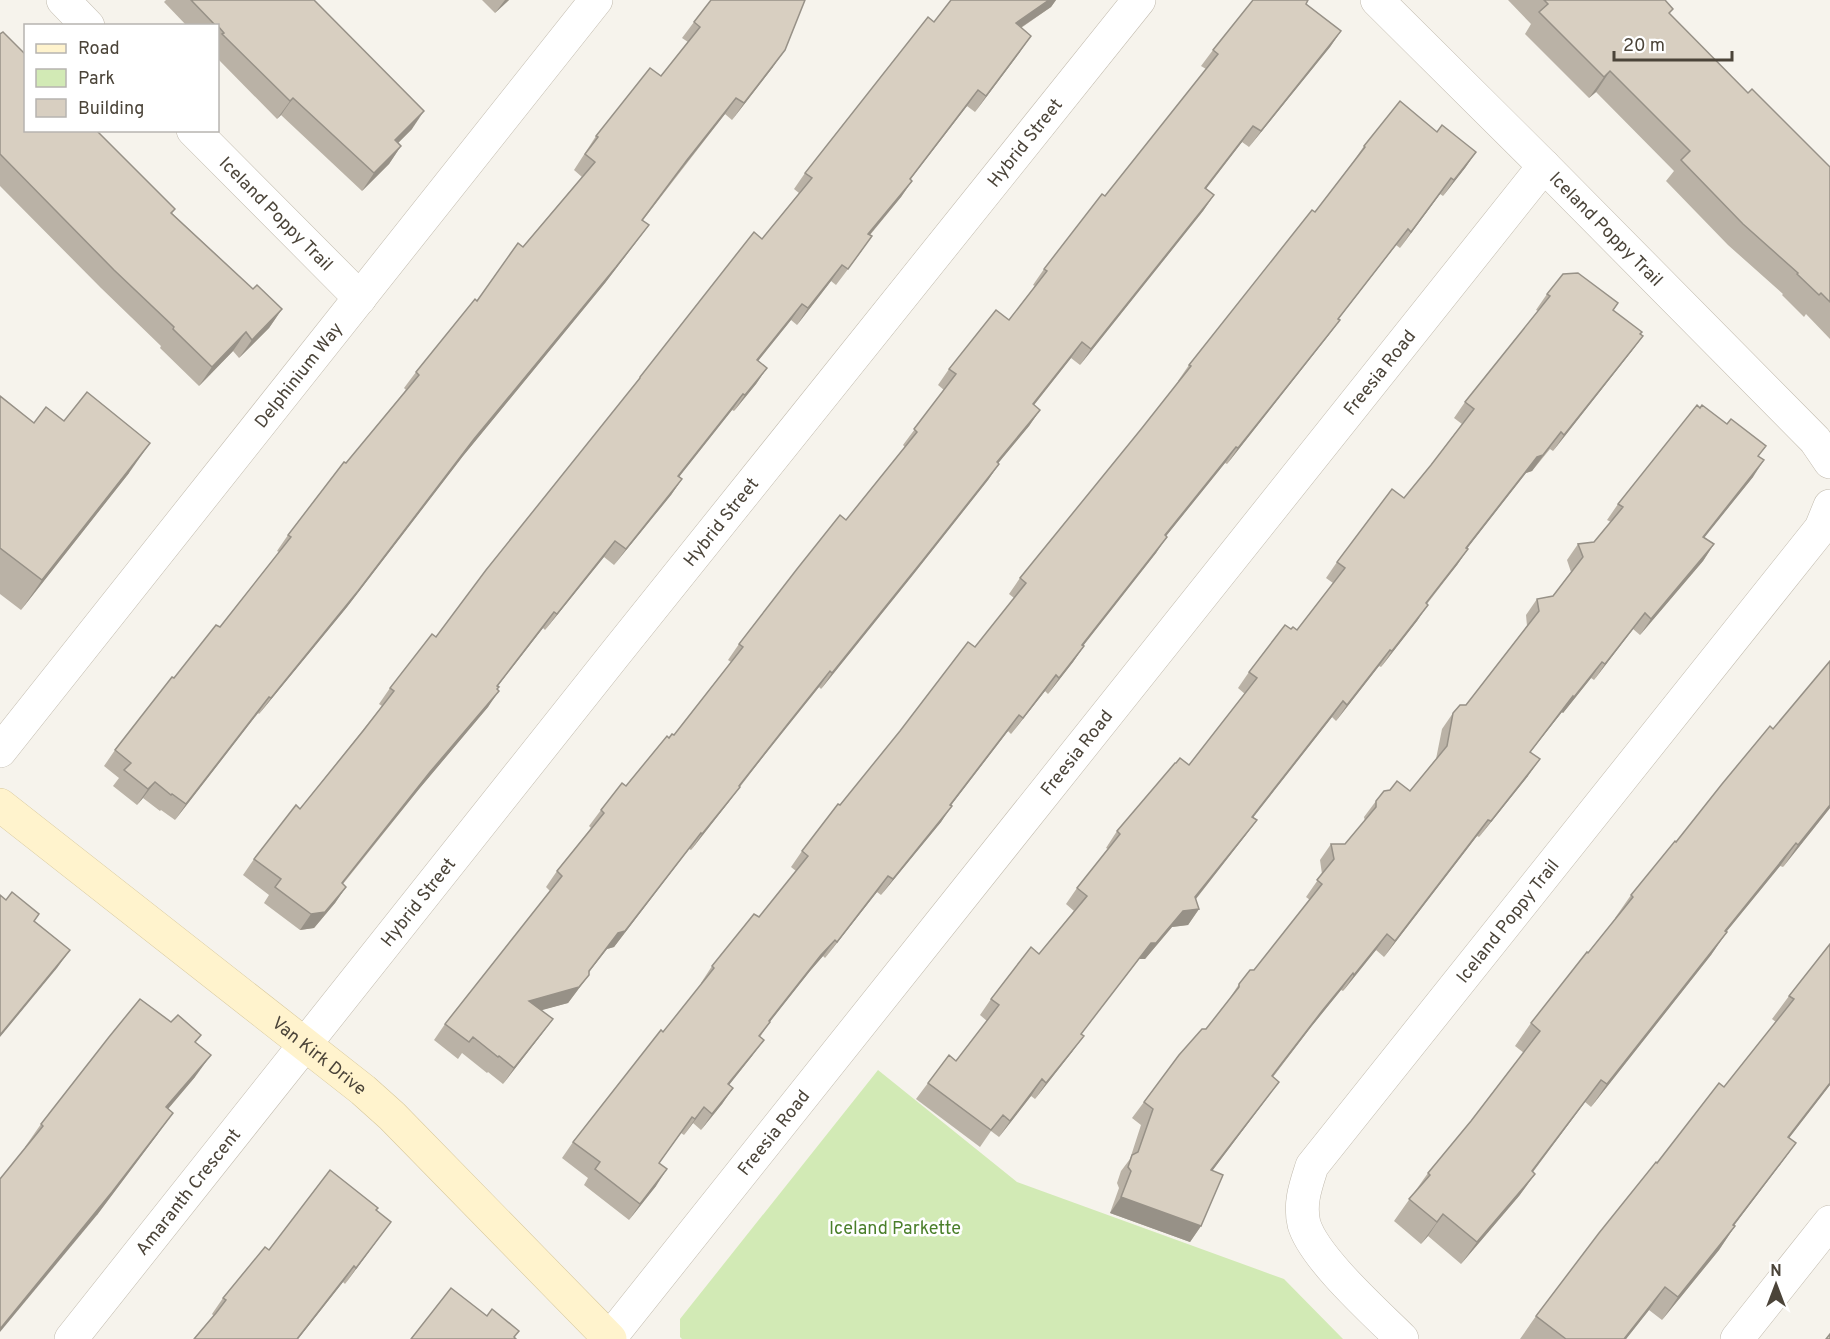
<svg xmlns="http://www.w3.org/2000/svg" width="1830" height="1339" font-family="Overpass,sans-serif">
  <rect width="100%" height="100%" fill="#f6f3ec"/>
  <polygon fill="#d2eab5" points="878,1070 1017,1182 1284,1279 1343,1339 682,1339 680,1337 680,1319"/>
  <g fill="none" stroke-linecap="round" stroke-linejoin="round">
    <g stroke="#c2bbae" stroke-width="34">
      <g id="street">
        <polyline points="63,0 88,26"/>
        <path id="s1" d="M 1377,0 L 1544,166 L 1815,440 L 1830,462"/>
        <path id="s2" d="M 193,130 L 360,298"/>
        <path id="s3" d="M 0,751 L 596,0"/>
        <path id="s4" d="M 71,1339 L 615,654 L 1139,0"/>
        <path id="s5" d="M 609,1339 L 1544,166"/>
        <path id="s6" d="M 1402,1339 C 1376,1313 1314,1258 1304,1224 C 1299,1203 1306,1185 1312,1166 L 1821,528 L 1830,506"/>
        <polyline points="1737,1339 1830,1222"/>
      </g>
    </g>
    <g stroke="#d6c79b" stroke-width="34">
      <g id="secondary">
        <path id="s7" d="M 0,805 L 363,1090 L 392,1116 L 610,1339"/>
      </g>
    </g>
    <use href="#street" stroke="#fff" stroke-width="33"/>
    <use href="#secondary" stroke="#fff3cd" stroke-width="33"/>
  </g>
  <g fill="#bab2a6">
    <polygon points="166,0 314,0 412,129 398,143 401,146 389,164 362,191 281,115 277,119 218,59 218,26 187,26 164,2"/>
    <polygon points="482,0 509,0 495,13"/>
    <polygon points="951,0 1056,0 1051,7 1021,28 1020,52 975,112 967,106 910,180 912,181 901,197 870,235 861,252 836,285 831,281 797,325 791,320 758,361 767,368 756,384 734,411 732,410 679,477 682,479 671,495 614,565 604,557 545,630 543,628 498,686 497,690 488,707 419,789 343,884 346,887 335,903 314,928 300,930 264,903 269,895 243,875 254,859 300,809 382,706 379,704 390,688 436,637 629,393 640,377 762,239 799,193 794,189 805,173 934,22"/>
    <polygon points="1508,0 1665,0 1673,9 1669,14 1748,93 1830,167 1830,339 1806,314 1804,317 1782,295 1783,294 1728,245 1666,181 1674,171 1596,92 1589,98 1525,34 1531,24"/>
    <polygon points="1306,4 1341,31 1330,47 1249,147 1242,142 1206,189 1214,195 1203,211 1080,365 1071,358 1034,405 1040,410 1029,426 998,463 999,464 988,480 912,576 821,689 819,687 775,741 740,787 728,803 691,850 689,849 614,947 607,949 589,972 577,991 568,1003 541,1010 553,1019 541,1035 503,1084 488,1072 487,1073 462,1053 458,1059 434,1040 445,1024 550,891 546,887 557,871 591,828 589,826 601,810 626,786 669,738 674,735 731,662 728,660 739,644 846,520 905,447 903,445 944,390 938,385 949,369 1009,320 1035,286 1033,285 1044,269 1105,196 1206,69 1201,66 1213,50"/>
    <polygon points="694,22 773,67 732,120 725,114 643,220 637,241 605,283 463,456 347,607 259,714 258,713 175,820 161,810 160,811 143,798 137,805 113,786 119,778 104,766 115,750 174,678 220,627 279,552 277,551 288,535 346,463 406,390 404,388 416,372 582,177 574,170 596,136 661,76 688,42 682,38"/>
    <polygon points="0,34 26,130 175,209 172,213 253,289 282,309 269,328 239,358 233,351 199,386 160,348 161,346 101,288 0,186"/>
    <polygon points="1437,132 1476,152 1465,168 1443,196 1440,194 1400,248 1396,245 1338,319 1340,320 1328,336 1227,464 1225,463 1166,536 1156,553 1083,646 1084,646 1073,662 1048,694 1045,691 1011,734 1008,731 951,805 941,822 881,895 877,892 825,958 823,956 810,971 770,1021 770,1022 760,1037 752,1056 729,1085 733,1088 722,1104 701,1130 693,1123 684,1135 681,1133 659,1163 656,1186 629,1220 584,1185 588,1178 562,1158 573,1142 702,984 701,983 712,966 759,917 796,871 791,867 802,851 840,805 975,647 1014,598 1009,594 1020,578 1142,428 1179,381 1178,381 1189,365 1315,212 1353,162 1364,146"/>
    <polygon points="1547,294 1618,303 1613,311 1643,336 1631,352 1553,451 1550,449 1532,471 1526,473 1467,548 1468,549 1457,565 1427,604 1417,621 1381,667 1379,666 1336,721 1332,717 1253,817 1257,820 1245,836 1196,899 1199,909 1188,925 1172,927 1145,959 1139,959 1081,1034 1072,1052 1035,1099 1031,1096 999,1137 991,1131 980,1147 916,1099 928,1083 956,1061 987,1021 980,1015 991,999 1039,954 1074,911 1066,904 1077,888 1108,849 1106,848 1117,831 1189,765 1245,694 1238,688 1249,672 1291,629 1297,630 1333,583 1326,578 1337,562 1404,498 1431,465 1462,424 1454,418 1465,402 1538,311 1536,310"/>
    <polygon points="0,396 34,423 64,421 129,473 21,610 0,594"/>
    <polygon points="1758,456 1753,477 1704,537 1714,544 1703,561 1640,635 1633,629 1594,680 1591,678 1563,713 1562,712 1530,752 1528,776 1479,837 1477,836 1384,957 1376,950 1343,991 1341,990 1311,1027 1273,1077 1267,1098 1212,1171 1201,1226 1190,1242 1110,1213 1119,1188 1117,1183 1121,1171 1130,1159 1141,1125 1132,1118 1144,1102 1206,1029 1228,1001 1239,984 1254,970 1310,900 1306,897 1322,874 1320,860 1331,844 1345,844 1365,821 1364,817 1376,801 1410,791 1436,759 1442,729 1453,713 1466,705 1527,626 1526,615 1537,599 1553,596 1571,572 1567,560 1578,544 1594,542 1611,522 1607,520 1618,504"/>
    <polygon points="1830,661 1830,808 1783,867 1780,866 1726,932 1711,955 1591,1107 1585,1102 1533,1172 1535,1174 1519,1196 1461,1264 1428,1236 1421,1244 1394,1221 1428,1173 1471,1121 1524,1053 1515,1046 1531,1023 1616,918 1615,918 1631,895 1773,729"/>
    <polygon points="1830,944 1830,1085 1789,1138 1796,1143 1779,1166 1734,1225 1735,1226 1719,1250 1662,1320 1649,1310 1626,1339 1520,1339 1536,1316 1657,1163 1724,1087 1776,1022 1772,1019 1789,996"/>
    <polygon points="196,1042 195,1077 168,1109 157,1135 97,1215 25,1147 41,1124"/>
    <polygon points="376,1210 379,1238 345,1284 343,1282 298,1339 194,1339 214,1316 212,1314 223,1298 269,1250"/>
  </g>
  <g fill="#979187">
    <polygon points="505,0 509,0 495,13"/>
    <polygon points="1049,0 1056,0 1051,7 1004,39 1016,23"/>
    <polygon points="1341,31 1330,47 1249,147 1261,131"/>
    <polygon points="1031,36 1020,52 975,112 986,96"/>
    <polygon points="785,50 773,67 732,120 744,103"/>
    <polygon points="1610,71 1596,92 1589,98 1604,77"/>
    <polygon points="978,90 967,106 898,195 910,179"/>
    <polygon points="293,98 281,115 277,119 290,101"/>
    <polygon points="736,98 725,114 676,176 631,236 687,160"/>
    <polygon points="424,111 412,129 383,158 395,140"/>
    <polygon points="1253,126 1242,142 1194,204 1205,188"/>
    <polygon points="401,146 389,164 362,191 374,173"/>
    <polygon points="1476,152 1465,168 1443,196 1454,180"/>
    <polygon points="1451,178 1440,194 1400,248 1411,232"/>
    <polygon points="912,181 901,197 857,250 868,234"/>
    <polygon points="1214,195 1203,211 1080,365 1091,349"/>
    <polygon points="649,225 637,241 605,283 463,456 347,607 259,714 271,698 474,439"/>
    <polygon points="1408,229 1396,245 1326,335 1338,319"/>
    <polygon points="842,265 831,281 797,325 808,308"/>
    <polygon points="802,304 791,320 746,376 757,360"/>
    <polygon points="282,309 269,328 239,358 252,340"/>
    <polygon points="1340,320 1328,336 1227,464 1238,448"/>
    <polygon points="246,332 233,351 199,386 212,367"/>
    <polygon points="1643,336 1631,352 1553,451 1564,435"/>
    <polygon points="1082,342 1071,358 1022,420 1033,404"/>
    <polygon points="767,368 756,384 734,411 745,395"/>
    <polygon points="743,394 732,410 667,492 678,476"/>
    <polygon points="1040,410 1029,426 986,478 997,462"/>
    <polygon points="1561,432 1532,471 1526,473 1455,564 1466,548 1537,457"/>
    <polygon points="150,443 129,473 21,610 42,580"/>
    <polygon points="1236,447 1225,463 1154,551 1165,535"/>
    <polygon points="1764,460 1753,477 1692,553 1703,537"/>
    <polygon points="999,464 988,480 912,576 821,689 832,673"/>
    <polygon points="682,479 671,495 614,565 626,549"/>
    <polygon points="1167,537 1156,553 1071,661 1082,645"/>
    <polygon points="615,541 604,557 545,630 557,614"/>
    <polygon points="1714,544 1703,561 1640,635 1651,619"/>
    <polygon points="1468,549 1457,565 1414,619 1426,603"/>
    <polygon points="1428,605 1417,621 1381,667 1392,651"/>
    <polygon points="554,612 543,628 485,702 497,686"/>
    <polygon points="1645,613 1633,629 1594,680 1605,664"/>
    <polygon points="1084,646 1073,662 1048,694 1059,678"/>
    <polygon points="1390,650 1379,666 1336,721 1347,705"/>
    <polygon points="1602,662 1591,678 1563,713 1562,712 1518,768 1530,752 1573,696"/>
    <polygon points="830,671 819,687 727,802 739,786"/>
    <polygon points="1056,675 1045,691 1011,734 1023,718"/>
    <polygon points="499,691 488,707 419,789 330,899 342,883 430,772"/>
    <polygon points="269,697 258,713 175,820 186,804"/>
    <polygon points="1343,701 1332,717 1241,833 1252,817"/>
    <polygon points="1019,715 1008,731 939,821 950,805"/>
    <polygon points="1540,759 1528,776 1479,837 1491,821"/>
    <polygon points="155,782 143,798 137,805 148,789"/>
    <polygon points="740,787 728,803 691,850 702,834"/>
    <polygon points="1830,805 1830,808 1783,867 1798,845"/>
    <polygon points="952,806 941,822 881,895 893,879"/>
    <polygon points="1257,820 1245,836 1187,910 1199,909 1188,925 1172,927 1145,959 1139,959 1070,1050 1151,943 1195,897"/>
    <polygon points="1488,820 1477,836 1384,957 1395,941"/>
    <polygon points="701,833 614,947 607,949 577,987 618,933"/>
    <polygon points="1796,843 1780,866 1709,953 1725,931"/>
    <polygon points="888,876 877,892 825,958 837,942"/>
    <polygon points="346,887 335,903 314,928 300,930 311,914"/>
    <polygon points="1727,932 1711,955 1591,1107 1607,1084"/>
    <polygon points="1387,934 1376,950 1343,991 1354,975"/>
    <polygon points="835,940 823,956 810,971 758,1037 769,1021 821,955"/>
    <polygon points="70,950 57,968 0,1037 0,1035"/>
    <polygon points="1353,973 1341,990 1311,1027 1261,1092 1322,1011"/>
    <polygon points="589,975 568,1003 517,1017 529,1001"/>
    <polygon points="553,1019 541,1035 503,1084 514,1068"/>
    <polygon points="1084,1036 1072,1052 1035,1099 1046,1083"/>
    <polygon points="764,1040 752,1056 717,1100 728,1084"/>
    <polygon points="211,1055 195,1077 150,1130 166,1107"/>
    <polygon points="1042,1079 1031,1096 999,1137 1010,1121"/>
    <polygon points="1601,1080 1585,1102 1516,1194 1532,1171"/>
    <polygon points="1279,1082 1267,1098 1200,1187 1211,1170"/>
    <polygon points="1830,1083 1830,1085 1772,1160 1788,1137"/>
    <polygon points="733,1088 722,1104 701,1130 712,1114"/>
    <polygon points="704,1107 693,1123 684,1135 695,1119"/>
    <polygon points="173,1113 157,1135 97,1215 0,1332 0,1329"/>
    <polygon points="1796,1143 1779,1166 1717,1248 1733,1225"/>
    <polygon points="667,1169 656,1186 629,1220 640,1204"/>
    <polygon points="1535,1174 1519,1196 1461,1264 1477,1242"/>
    <polygon points="1121,1197 1201,1226 1190,1242 1110,1213"/>
    <polygon points="1443,1214 1428,1236 1421,1244 1437,1222"/>
    <polygon points="391,1222 379,1238 345,1284 356,1268"/>
    <polygon points="1735,1226 1719,1250 1662,1320 1678,1297"/>
    <polygon points="354,1266 343,1282 298,1339 297,1339"/>
    <polygon points="1665,1287 1649,1310 1626,1339 1624,1339"/>
  </g>
  <g fill="#d8cfc1" stroke="#979187" stroke-width="1.5">
    <polygon points="191,0 314,0 424,111 395,140 401,146 374,173 293,98 290,101 222,34 224,33 218,26 216,26"/>
    <polygon points="711,0 805,0 785,50 744,103 736,98 687,160 642,220 649,225 616,267 474,439 358,591 271,698 269,697 186,804 172,794 171,795 155,782 148,789 124,770 131,763 115,750 172,677 174,678 216,625 220,627 291,537 288,535 344,462 346,463 419,375 416,372 475,299 477,301 518,243 523,247 595,162 585,154 598,137 596,136 650,68 661,76 700,27 694,22"/>
    <polygon points="951,0 1049,0 1016,23 1031,36 986,96 978,90 910,179 912,181 868,234 872,236 848,269 842,265 808,308 802,304 757,360 767,368 745,395 743,394 678,476 682,479 626,549 615,541 557,614 554,612 497,686 499,687 497,689 499,691 430,772 342,883 346,887 325,912 311,914 275,887 281,879 254,859 296,805 300,809 363,731 394,691 390,688 432,634 436,637 486,570 640,378 640,377 754,232 762,239 812,178 805,173 928,17 934,22"/>
    <polygon points="1253,0 1308,0 1306,4 1341,31 1261,131 1253,126 1205,188 1214,195 1091,349 1082,342 1033,404 1040,410 997,462 999,464 923,560 832,673 830,671 787,725 739,786 740,787 702,834 701,833 625,931 618,933 589,971 589,975 579,987 529,1001 553,1019 514,1068 499,1056 498,1057 473,1037 469,1042 445,1024 562,876 557,871 604,813 601,810 622,783 626,786 667,736 669,738 672,734 674,735 743,647 739,644 797,569 840,515 846,520 917,432 914,429 956,374 949,369 996,310 1009,320 1047,271 1044,269 1102,194 1105,196 1218,54 1213,50"/>
    <polygon points="1544,0 1665,0 1673,9 1669,13 1748,93 1752,89 1830,167 1830,302 1821,293 1819,295 1797,274 1798,273 1743,224 1681,160 1690,151 1610,71 1604,77 1539,12 1548,4"/>
    <polygon points="3,32 26,55 26,130 96,130 175,209 171,213 253,289 257,285 282,309 252,340 246,332 212,367 173,329 174,327 114,270 0,154 0,34"/>
    <polygon points="1400,101 1437,132 1442,125 1476,152 1454,180 1451,178 1411,232 1408,229 1338,319 1340,320 1238,448 1236,447 1165,535 1167,537 1082,645 1084,646 1059,678 1056,675 1023,718 1019,715 950,805 952,806 893,879 888,876 837,942 835,940 821,955 769,1021 770,1022 759,1036 764,1040 728,1084 733,1088 712,1114 704,1107 695,1119 692,1117 659,1163 667,1169 640,1204 595,1169 600,1162 573,1142 661,1030 663,1032 714,968 712,966 754,914 759,917 808,856 802,851 838,804 840,805 900,731 968,642 975,647 1026,583 1020,578 1142,428 1191,366 1189,365 1312,210 1315,212 1365,147 1364,146"/>
    <polygon points="1578,273 1618,303 1613,310 1642,332 1640,334 1643,336 1564,435 1561,432 1543,455 1537,457 1466,548 1468,549 1426,603 1428,605 1392,651 1390,650 1347,705 1343,701 1252,817 1257,820 1195,897 1199,909 1183,911 1156,943 1151,943 1081,1034 1084,1036 1046,1083 1042,1079 1010,1121 1003,1115 991,1130 928,1083 949,1055 956,1061 999,1005 991,999 1031,947 1039,954 1087,896 1077,888 1120,834 1117,831 1175,763 1176,763 1180,758 1189,765 1257,678 1249,672 1285,625 1291,629 1293,627 1297,630 1345,568 1337,562 1392,489 1404,498 1431,465 1474,409 1465,402 1550,296 1547,294 1563,274"/>
    <polygon points="87,392 150,443 42,580 0,548 0,396 34,423 46,407 64,421"/>
    <polygon points="1697,405 1700,408 1702,405 1727,424 1731,419 1766,446 1758,456 1764,460 1703,537 1714,544 1651,619 1645,613 1605,664 1602,662 1574,697 1573,696 1530,752 1540,759 1491,821 1488,820 1395,941 1387,934 1354,975 1353,973 1322,1011 1272,1076 1279,1082 1211,1170 1223,1175 1201,1226 1121,1197 1131,1171 1128,1167 1132,1155 1138,1152 1153,1109 1144,1102 1179,1055 1202,1029 1206,1029 1239,987 1239,984 1250,970 1254,970 1322,884 1317,880 1334,859 1331,844 1345,844 1376,807 1376,801 1384,791 1390,790 1397,781 1410,791 1447,746 1453,713 1460,705 1466,705 1539,611 1537,599 1553,596 1583,557 1578,544 1594,542 1623,507 1618,504"/>
    <polygon points="1830,661 1830,805 1798,845 1796,843 1725,931 1727,932 1607,1084 1601,1080 1532,1171 1535,1174 1477,1242 1443,1214 1437,1222 1409,1199 1430,1175 1428,1173 1471,1121 1540,1031 1531,1023 1587,952 1588,953 1633,897 1631,895 1675,841 1676,842 1722,784 1770,726 1773,729"/>
    <polygon points="12,892 39,914 34,921 70,950 0,1035 0,895 6,900"/>
    <polygon points="1830,944 1830,1083 1788,1137 1796,1143 1733,1225 1735,1226 1678,1297 1665,1287 1624,1339 1566,1339 1536,1316 1599,1233 1656,1162 1657,1163 1719,1083 1724,1087 1794,999 1789,996"/>
    <polygon points="140,999 171,1022 178,1015 201,1035 195,1042 211,1055 166,1107 173,1113 112,1192 0,1329 0,1179 43,1126 41,1124 109,1037"/>
    <polygon points="330,1170 378,1208 376,1210 391,1222 356,1268 354,1266 297,1339 194,1339 216,1313 226,1300 223,1298 265,1247 269,1250"/>
    <polygon points="451,1288 487,1316 492,1309 519,1331 514,1337 516,1339 411,1339"/>
    <polygon points="1830,1334 1830,1339 1826,1339"/>
  </g>
  <g text-anchor="middle" stroke-width="5" stroke-linejoin="round" paint-order="stroke">
    <g font-size="18" fill="#4b4439" stroke="#fff">
      <text dy="6" stroke="none"><textPath href="#s4" startOffset="1530">Hybrid Street</textPath></text>
      <text dy="6" stroke="none"><textPath href="#s2" startOffset="118">Iceland Poppy Trail</textPath></text>
      <text dy="6" stroke="none"><textPath href="#s1" startOffset="324">Iceland Poppy Trail</textPath></text>
      <text dy="6" stroke="none"><textPath href="#s5" startOffset="1236">Freesia Road</textPath></text>
      <text dy="6" stroke="none"><textPath href="#s3" startOffset="480">Delphinium Way</textPath></text>
      <text dy="6" stroke="none"><textPath href="#s4" startOffset="1044">Hybrid Street</textPath></text>
      <text dy="6" stroke="none"><textPath href="#s5" startOffset="750">Freesia Road</textPath></text>
      <text dy="6" stroke="none"><textPath href="#s4" startOffset="558">Hybrid Street</textPath></text>
      <text dy="6" stroke="none"><textPath href="#s6" startOffset="525">Iceland Poppy Trail</textPath></text>
      <text dy="6" stroke="none"><textPath href="#s7" startOffset="406">Van Kirk Drive</textPath></text>
      <text dy="6" stroke="none"><textPath href="#s5" startOffset="264">Freesia Road</textPath></text>
      <text dy="6" stroke="none"><textPath href="#s4" startOffset="188">Amaranth Crescent</textPath></text>
    </g>
    <g font-size="18" fill="#4a7f2a" stroke="#fff">
      <text x="895" y="1234">Iceland Parkette</text>
    </g>
  </g>
  <rect x="24" y="24" width="195" height="108" fill="#ffffff" stroke="#b7b4b0" stroke-width="1.5"/>
  <rect x="36" y="44" width="30" height="9" fill="#fff3cd" stroke="#b7b4b0" stroke-width="1.5"/>
  <text x="78" y="54" font-size="18" fill="#4b4439">Road</text>
  <rect x="36" y="69" width="30" height="18" fill="#d2eab5" stroke="#b7b4b0" stroke-width="1.5"/>
  <text x="78" y="84" font-size="18" fill="#4b4439">Park</text>
  <rect x="36" y="99" width="30" height="18" fill="#d8cfc1" stroke="#b7b4b0" stroke-width="1.5"/>
  <text x="78" y="114" font-size="18" fill="#4b4439">Building</text>
  <g transform="translate(1776 1285)" stroke="#ffffff" stroke-width="4.5" paint-order="stroke">
  <path d="M0-4.5L10 22L0 15L-10 22Z" fill="#4b4439"/>
  <text y="-9" font-size="16" font-weight="bold" text-anchor="middle" fill="#4b4439">N</text>
  </g>
  <path d="M1614 51v9h118v-9" fill="none" stroke="#4b4439" stroke-width="3"/>
  <text x="1623" y="51" font-size="18" fill="#4b4439" stroke="#ffffff" stroke-width="4.5" paint-order="stroke">20 m</text>
</svg>
